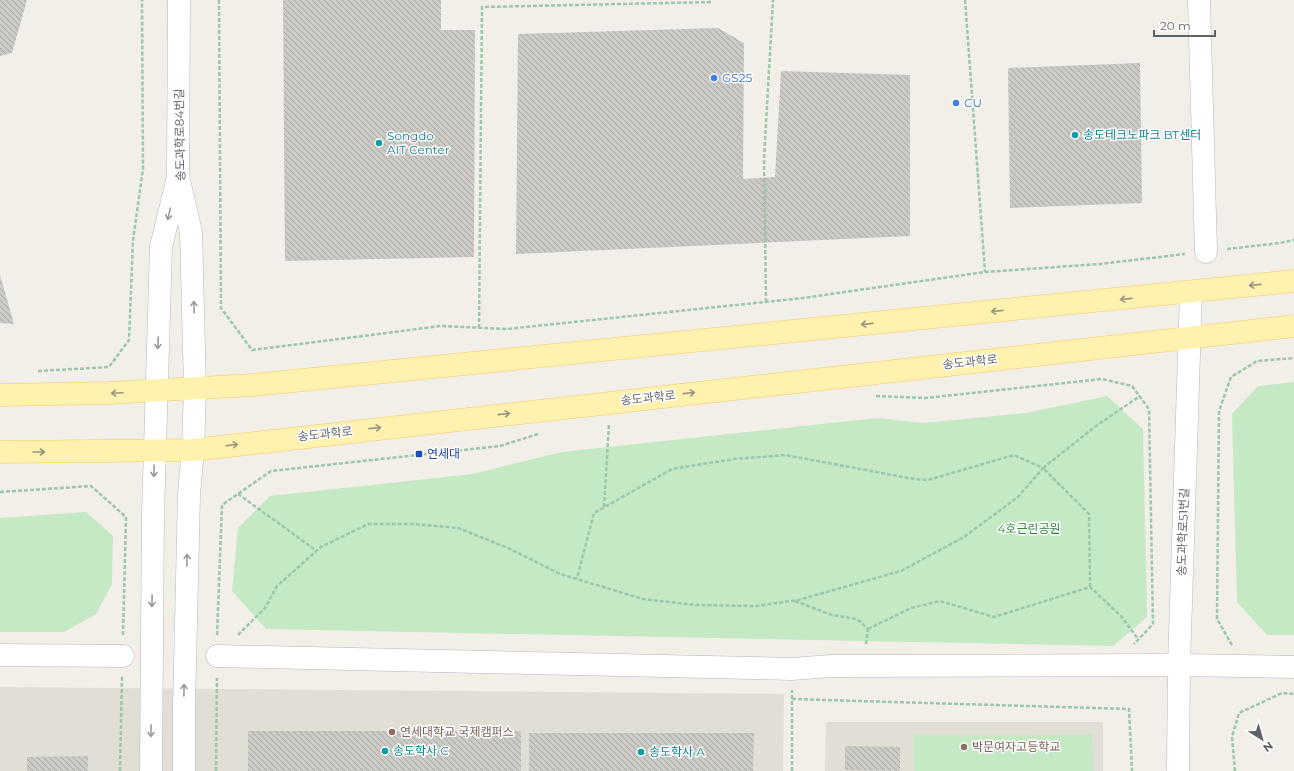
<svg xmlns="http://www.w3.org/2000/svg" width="1294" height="771" font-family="Montserrat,'Noto Sans KR',sans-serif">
  <defs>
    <pattern id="building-back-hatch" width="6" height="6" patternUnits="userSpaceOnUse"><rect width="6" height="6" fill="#cccac5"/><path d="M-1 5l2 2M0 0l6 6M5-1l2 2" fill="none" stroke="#a9a8a4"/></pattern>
  </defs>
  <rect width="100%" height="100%" fill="#f1efe8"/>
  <g fill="#e1ded6">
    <polygon points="0,687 784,694 783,771 0,771"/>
    <polygon points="826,722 1103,722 1103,771 825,771"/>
  </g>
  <g fill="#c5e8c5">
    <polygon points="1294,382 1294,635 1267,635 1237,602 1232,414 1258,386"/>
    <polygon points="1107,396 1143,429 1147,617 1113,646 266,629 232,591 238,528 270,496 473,474 562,452 877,418 923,423 1026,413"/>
    <polygon points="86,512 113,536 112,584 96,614 64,632 0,632 0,518"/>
    <polygon points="1092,734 1093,771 914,771 913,735"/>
  </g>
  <g fill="url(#building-back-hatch)">
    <polygon points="0,0 27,0 12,53 0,56"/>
    <polygon points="283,0 441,0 441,30 475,30 474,257 285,261"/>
    <polygon points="718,28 744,43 743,179 775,177 781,71 910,75 910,236 516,254 518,34"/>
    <polygon points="1140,63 1142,203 1010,208 1008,68"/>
    <polygon points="0,275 14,324 0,323"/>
    <rect x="248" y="731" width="273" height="40"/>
    <polygon points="529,733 754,733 753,771 529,771"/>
    <polygon points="845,746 900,747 900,771 845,770"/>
    <polygon points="88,756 88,771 27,771 27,757"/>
  </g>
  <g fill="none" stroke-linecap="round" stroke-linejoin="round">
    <g stroke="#b5b8bc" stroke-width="23">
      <g id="minor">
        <polyline points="179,0 178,176 191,232 195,388 193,450 189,494 184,708 184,771"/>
        <polyline points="1199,0 1206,252"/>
        <polyline points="0,655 123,656"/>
        <polyline points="217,656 792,669 831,666 1179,665 1294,667"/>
        <polyline points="151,771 153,514 161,247 177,181"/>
        <polyline points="1178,771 1179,665 1191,292"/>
      </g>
    </g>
    <g stroke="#f2c960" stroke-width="23">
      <g id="major">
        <polyline points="0,395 108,393 253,385 1294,281"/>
        <polyline points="0,452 193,450 1294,326"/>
      </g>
    </g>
    <g stroke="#9cc7a9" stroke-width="2.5" stroke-dasharray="4 2" stroke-linecap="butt">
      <polyline points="219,0 221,308 252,350 441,326 507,329 803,298 985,272 1100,264 1185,254"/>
      <polyline points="965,0 985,272"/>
      <polyline points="1227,249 1280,243 1294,240"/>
      <polyline points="766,302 764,159 773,0"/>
      <polyline points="479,328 482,7 713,2"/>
      <polyline points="38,371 109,367 129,340 133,240 143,169 142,0"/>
      <polyline points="876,396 926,398 1102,379 1132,386 1149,409 1153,624 1134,644"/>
      <polyline points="0,492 91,486 126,517 123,636"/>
      <polyline points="238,494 317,551"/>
      <polyline points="604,507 609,424"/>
      <polyline points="1090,587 1089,514 1043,468 1096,426 1140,396"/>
      <polyline points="795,601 832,615 857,619 868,629"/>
      <polyline points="868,629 911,608 940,601 994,617 1090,587 1121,616 1138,639"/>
      <polyline points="217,635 222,505 271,471 500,446 538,434"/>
      <polyline points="238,635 265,608 277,586 321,547 368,524 414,524 458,528 508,548 560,574 643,599 695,605 756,606 798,600 901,571 964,537 1018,497 1043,468 1014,455 928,480 914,479 785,455 734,459 672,469 594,513 577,578"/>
      <polyline points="866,644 868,629"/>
      <polyline points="1232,645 1217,619 1219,411 1231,377 1257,361 1294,358"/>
      <polyline points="792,699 1129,709 1132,771"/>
      <polyline points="120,771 122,677"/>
      <polyline points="216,771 217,678"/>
      <polyline points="792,771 792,690"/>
      <polyline points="1235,771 1232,737 1239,713 1282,693 1294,694"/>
    </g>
    <use href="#minor" stroke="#fff" stroke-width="22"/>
    <use href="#major" stroke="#fff2af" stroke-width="22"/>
  </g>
  <defs><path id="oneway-shaft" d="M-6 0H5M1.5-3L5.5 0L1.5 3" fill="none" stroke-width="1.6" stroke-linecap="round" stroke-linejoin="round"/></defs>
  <g stroke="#979a9d">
    <use href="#oneway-shaft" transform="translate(169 214) rotate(103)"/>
    <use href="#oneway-shaft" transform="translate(194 307) rotate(-92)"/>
    <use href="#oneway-shaft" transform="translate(158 343) rotate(92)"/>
    <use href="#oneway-shaft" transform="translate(154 471) rotate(91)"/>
    <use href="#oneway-shaft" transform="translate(187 560) rotate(-89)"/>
    <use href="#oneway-shaft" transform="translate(152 601) rotate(91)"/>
    <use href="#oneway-shaft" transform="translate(184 690) rotate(-89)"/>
    <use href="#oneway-shaft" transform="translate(151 731) rotate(91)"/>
  </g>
  <g stroke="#979581">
    <use href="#oneway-shaft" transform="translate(1255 285) rotate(174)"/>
    <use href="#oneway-shaft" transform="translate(1126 299) rotate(174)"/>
    <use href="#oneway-shaft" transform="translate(997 311) rotate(174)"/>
    <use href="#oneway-shaft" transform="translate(867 324) rotate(174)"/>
    <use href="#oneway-shaft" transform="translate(117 393) rotate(177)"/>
    <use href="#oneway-shaft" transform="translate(689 393) rotate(-6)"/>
    <use href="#oneway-shaft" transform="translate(504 414) rotate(-6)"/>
    <use href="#oneway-shaft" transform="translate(375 428) rotate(-6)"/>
    <use href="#oneway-shaft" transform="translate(232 445) rotate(-7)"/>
    <use href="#oneway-shaft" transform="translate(39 452)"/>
  </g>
  <g fill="#3f7fe0" stroke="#fff" stroke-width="1.5">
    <circle cx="714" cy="78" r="4"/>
    <circle cx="956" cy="103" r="4"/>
  </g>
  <g fill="#0f9aa8" stroke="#fff" stroke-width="1.5">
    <circle cx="1075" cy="135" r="4"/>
    <circle cx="379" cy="143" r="4"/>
    <circle cx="385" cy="751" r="4"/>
    <circle cx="641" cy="752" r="4"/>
  </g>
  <rect fill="#1a4fb4" stroke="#fff" stroke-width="1.5" x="415" y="450" width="8" height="8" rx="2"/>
  <g fill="#8d6e63" stroke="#fff" stroke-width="1.5">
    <circle cx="392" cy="732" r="4"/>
    <circle cx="964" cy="747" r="4"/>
  </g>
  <g text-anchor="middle" stroke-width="3" stroke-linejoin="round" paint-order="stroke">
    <g font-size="12" fill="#366cbe" stroke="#fff" text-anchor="start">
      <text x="722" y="82">GS25</text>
      <text x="964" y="107">CU</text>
    </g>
    <g font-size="12" fill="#5f6368" stroke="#fff">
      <text transform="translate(180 135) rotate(-91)" y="4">송도과학로84번길</text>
      <text transform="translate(970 362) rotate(-6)" y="4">송도과학로</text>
      <text transform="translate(648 398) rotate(-6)" y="4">송도과학로</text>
      <text transform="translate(325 434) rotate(-6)" y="4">송도과학로</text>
      <text transform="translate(1183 532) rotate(-88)" y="4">송도과학로51번길</text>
    </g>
    <g font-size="12" fill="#0d838f" stroke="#fff" text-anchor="start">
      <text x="1083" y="139">송도테크노파크 BT센터</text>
      <text x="387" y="140">Songdo<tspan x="387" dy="14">AIT Center</tspan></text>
      <text x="393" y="755">송도학사 C</text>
      <text x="649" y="756">송도학사 A</text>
    </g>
    <g font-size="12" fill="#164399" stroke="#fff" text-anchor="start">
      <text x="427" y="458">연세대</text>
    </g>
    <g font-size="12" fill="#348238" stroke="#fff">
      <text x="1029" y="533">4호근린공원</text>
    </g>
    <g font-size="12" fill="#785e54" stroke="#fff" text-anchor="start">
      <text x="400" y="736">연세대학교 국제캠퍼스</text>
      <text x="972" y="751">박문여자고등학교</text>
    </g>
  </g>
  <g transform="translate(1262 739) rotate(143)" stroke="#ffffff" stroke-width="3" paint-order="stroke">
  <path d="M0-3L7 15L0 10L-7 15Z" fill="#5f6368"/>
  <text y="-6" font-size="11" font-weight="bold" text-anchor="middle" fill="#5f6368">N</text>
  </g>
  <path d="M1154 30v6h61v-6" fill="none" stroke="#5f6368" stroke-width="2"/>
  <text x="1160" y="30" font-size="12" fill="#5f6368" stroke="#ffffff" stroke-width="3" paint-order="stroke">20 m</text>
</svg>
